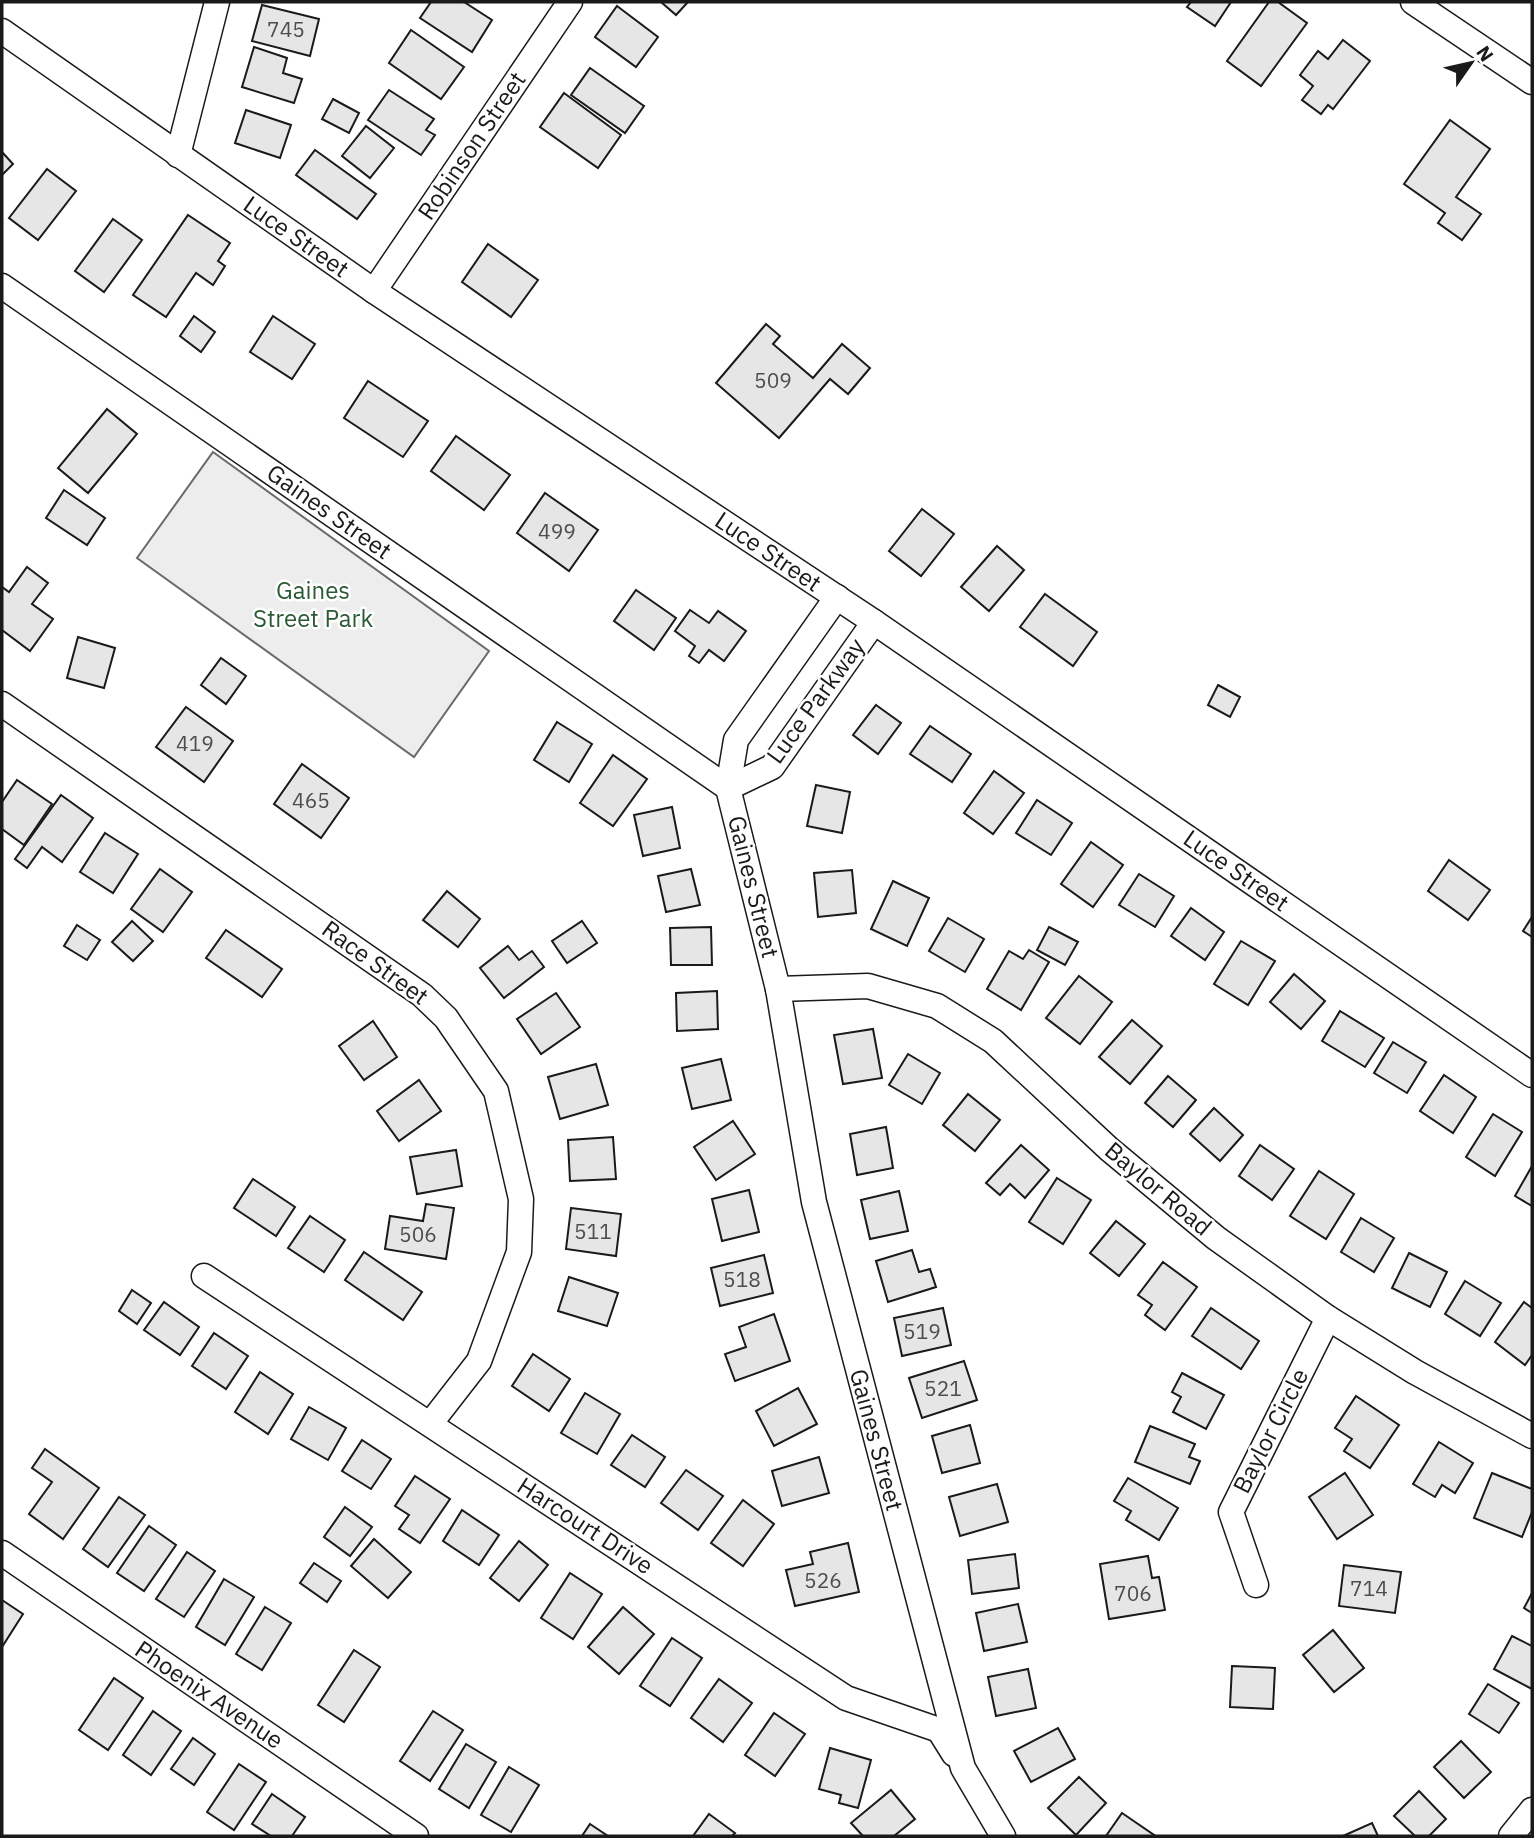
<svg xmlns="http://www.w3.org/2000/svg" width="1534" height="1838" font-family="'IBM Plex Sans',sans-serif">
  <rect width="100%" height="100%" fill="#fff"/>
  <polygon fill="#ededed" stroke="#6a6a6a" stroke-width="2" points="213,452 489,651 414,757 137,558"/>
  <g fill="#e6e6e6" stroke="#1a1a1a" stroke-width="2">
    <polygon points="431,2 464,2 492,20 472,52 420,18"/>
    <polygon points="661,2 688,2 676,15"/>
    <polygon points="1191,2 1231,2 1215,26 1187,7"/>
    <polygon points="1269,2 1278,2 1307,23 1261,86 1227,61"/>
    <polygon points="262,5 319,19 310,56 252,41"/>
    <polygon points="617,6 658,37 636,67 595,37"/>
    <polygon points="411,30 464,67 441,99 389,63"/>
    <polygon points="1343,40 1370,61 1333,109 1328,105 1321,114 1302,100 1313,86 1300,75 1318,51 1328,59"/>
    <polygon points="254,47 287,58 283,73 302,79 294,103 242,87"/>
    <polygon points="590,68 644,106 625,133 571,95"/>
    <polygon points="389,90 434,119 426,130 435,135 421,155 368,120"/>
    <polygon points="564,93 621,135 598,168 540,127"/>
    <polygon points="333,99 359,113 349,133 322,119"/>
    <polygon points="246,110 291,125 280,158 235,143"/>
    <polygon points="1450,120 1490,149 1456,197 1481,214 1462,240 1438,223 1445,213 1404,184"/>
    <polygon points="366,126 394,148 370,178 342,156"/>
    <polygon points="315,150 376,194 357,219 296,175"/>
    <polygon points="2,152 13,164 2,175"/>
    <polygon points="47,169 76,191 38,240 9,218"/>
    <polygon points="188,215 230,243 218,261 225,266 213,285 196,273 166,317 133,295"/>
    <polygon points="113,219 142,240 104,292 75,271"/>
    <polygon points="488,244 538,280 511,317 462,282"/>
    <polygon points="194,316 215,332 201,352 180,336"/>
    <polygon points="273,316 315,344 292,379 250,352"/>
    <polygon points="766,324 780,336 773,344 813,378 842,344 870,368 848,394 830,379 779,438 716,383"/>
    <polygon points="368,381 428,421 403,457 344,418"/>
    <polygon points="107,409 137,434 88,493 58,468"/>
    <polygon points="456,436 510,475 484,510 431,471"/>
    <polygon points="64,490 105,518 87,545 46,518"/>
    <polygon points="545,493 598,530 569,571 517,533"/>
    <polygon points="922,509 954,534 921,576 889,551"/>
    <polygon points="997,546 1024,570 989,611 961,587"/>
    <polygon points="27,567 48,583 32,604 53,619 30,651 2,630 2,587 9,592"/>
    <polygon points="636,590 676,618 654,650 614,621"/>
    <polygon points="1045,594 1097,632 1073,666 1020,627"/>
    <polygon points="690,610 709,623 718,611 746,631 724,661 709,650 699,663 689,656 695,646 675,631"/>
    <polygon points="78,637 115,648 104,688 67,678"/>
    <polygon points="221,658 246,676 226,704 201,685"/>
    <polygon points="1218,685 1240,697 1230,717 1208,705"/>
    <polygon points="876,705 901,723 878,754 853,735"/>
    <polygon points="186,707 233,741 204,782 156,747"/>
    <polygon points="557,722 592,744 569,782 534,760"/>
    <polygon points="930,726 971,754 952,782 910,754"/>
    <polygon points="613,755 647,779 613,826 580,803"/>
    <polygon points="302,764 349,798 321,838 274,804"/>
    <polygon points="994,771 1024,793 993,834 964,813"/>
    <polygon points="17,780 52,804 24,845 2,829 2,802"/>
    <polygon points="816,785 850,792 842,833 807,826"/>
    <polygon points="61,795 93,818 62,862 42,847 27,868 15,859"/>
    <polygon points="1037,800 1072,823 1051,855 1016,833"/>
    <polygon points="672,807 680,848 643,856 634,815"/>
    <polygon points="105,833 138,854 113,893 80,872"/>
    <polygon points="1091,842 1123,865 1093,907 1061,884"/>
    <polygon points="1449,860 1490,890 1468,920 1428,891"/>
    <polygon points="160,869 192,892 163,932 131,909"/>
    <polygon points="691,869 700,905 666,912 658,876"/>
    <polygon points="852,870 856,913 818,917 814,873"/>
    <polygon points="1139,874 1174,896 1155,927 1119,905"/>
    <polygon points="893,881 929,898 907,946 871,929"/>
    <polygon points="447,891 480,919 458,947 423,920"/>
    <polygon points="1191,908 1224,932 1205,960 1171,936"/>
    <polygon points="1532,917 1532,937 1523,931"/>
    <polygon points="948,918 984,939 965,972 929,951"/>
    <polygon points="132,921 153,941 133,961 112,942"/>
    <polygon points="582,921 597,943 567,963 552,941"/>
    <polygon points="77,925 100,940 87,960 64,946"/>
    <polygon points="711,927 712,965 671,965 670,928"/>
    <polygon points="1049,927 1078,942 1065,965 1037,950"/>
    <polygon points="226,930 282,969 262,997 206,958"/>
    <polygon points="1241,941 1275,961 1248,1005 1214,984"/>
    <polygon points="508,946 519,960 532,951 544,967 504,998 480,968"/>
    <polygon points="1029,950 1049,962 1021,1010 987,989 1009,951 1023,959"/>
    <polygon points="1294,974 1325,1001 1301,1029 1270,1002"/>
    <polygon points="1079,976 1112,1002 1080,1044 1046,1018"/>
    <polygon points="717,991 718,1029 677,1031 676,993"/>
    <polygon points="556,993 580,1027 541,1054 517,1019"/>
    <polygon points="1340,1011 1384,1038 1365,1067 1322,1041"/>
    <polygon points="1132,1020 1162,1046 1130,1084 1099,1057"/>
    <polygon points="373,1021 397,1057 364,1080 339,1046"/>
    <polygon points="873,1029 882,1078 843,1084 834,1035"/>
    <polygon points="1393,1042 1426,1062 1407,1093 1374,1073"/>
    <polygon points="908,1054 940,1073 922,1104 889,1085"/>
    <polygon points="721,1059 731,1100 692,1109 682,1068"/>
    <polygon points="596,1064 608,1105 560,1119 548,1077"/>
    <polygon points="1444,1075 1476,1097 1453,1133 1420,1111"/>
    <polygon points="1168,1076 1196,1100 1173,1127 1145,1103"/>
    <polygon points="419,1080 441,1111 399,1141 377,1111"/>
    <polygon points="968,1094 1000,1120 975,1151 943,1125"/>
    <polygon points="1214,1108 1243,1135 1220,1161 1190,1134"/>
    <polygon points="1493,1114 1522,1132 1495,1176 1466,1157"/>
    <polygon points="733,1121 755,1154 716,1180 694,1147"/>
    <polygon points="886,1127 893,1168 857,1175 850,1134"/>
    <polygon points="613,1137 616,1179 570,1181 568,1140"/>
    <polygon points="1021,1145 1049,1170 1025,1198 1010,1184 1000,1195 986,1183"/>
    <polygon points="1260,1145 1294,1169 1272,1200 1239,1176"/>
    <polygon points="456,1150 462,1186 417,1194 410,1157"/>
    <polygon points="1532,1166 1532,1206 1515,1196"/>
    <polygon points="1319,1171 1354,1194 1326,1239 1290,1216"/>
    <polygon points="1057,1178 1091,1200 1063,1244 1029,1222"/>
    <polygon points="253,1179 295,1207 276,1236 234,1208"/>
    <polygon points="749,1190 759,1232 722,1241 712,1199"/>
    <polygon points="899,1191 908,1231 870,1239 861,1200"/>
    <polygon points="426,1204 454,1208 446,1259 385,1249 390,1216 423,1221"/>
    <polygon points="571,1208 621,1214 616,1256 566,1249"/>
    <polygon points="310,1216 345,1240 324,1272 288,1248"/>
    <polygon points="1361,1218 1394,1238 1374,1272 1341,1252"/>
    <polygon points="1116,1221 1145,1244 1119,1276 1090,1253"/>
    <polygon points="912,1250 919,1272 930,1269 936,1287 888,1302 876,1261"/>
    <polygon points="364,1252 422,1292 403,1320 345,1280"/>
    <polygon points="1409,1253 1447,1272 1430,1307 1392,1288"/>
    <polygon points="764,1255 773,1293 720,1306 711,1268"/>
    <polygon points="1163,1262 1197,1287 1165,1330 1145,1315 1152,1305 1138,1295"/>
    <polygon points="569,1277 618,1293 607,1326 558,1311"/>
    <polygon points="1465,1281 1501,1303 1480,1336 1445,1314"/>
    <polygon points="132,1290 151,1303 137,1324 119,1311"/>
    <polygon points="164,1302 199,1327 180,1355 144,1330"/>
    <polygon points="1524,1302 1532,1308 1532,1355 1525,1365 1495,1342"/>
    <polygon points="943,1308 951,1345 902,1356 894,1318"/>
    <polygon points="1211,1308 1259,1341 1241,1369 1192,1336"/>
    <polygon points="774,1314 790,1361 735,1381 725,1354 746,1347 739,1327"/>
    <polygon points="214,1333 248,1356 226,1389 192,1366"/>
    <polygon points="533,1354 570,1379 549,1411 512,1386"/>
    <polygon points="964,1361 977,1400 922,1418 909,1378"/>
    <polygon points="260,1372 293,1394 268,1434 235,1412"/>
    <polygon points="1182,1373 1224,1395 1206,1429 1173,1412 1181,1397 1172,1392"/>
    <polygon points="798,1388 817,1424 774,1446 756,1411"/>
    <polygon points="585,1393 620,1414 597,1454 561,1433"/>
    <polygon points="1356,1396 1399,1425 1370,1468 1344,1451 1352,1439 1335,1428"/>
    <polygon points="309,1407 346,1428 328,1460 291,1439"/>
    <polygon points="970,1425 980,1463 942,1473 932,1436"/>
    <polygon points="1150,1426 1195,1444 1189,1457 1200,1461 1190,1484 1135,1462"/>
    <polygon points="632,1435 665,1457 645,1487 611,1465"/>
    <polygon points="362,1440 391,1459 371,1489 342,1471"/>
    <polygon points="1439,1442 1473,1463 1455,1493 1442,1485 1435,1497 1413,1484"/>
    <polygon points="45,1449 99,1488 63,1539 29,1514 52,1482 32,1468"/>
    <polygon points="819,1457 829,1493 782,1506 772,1471"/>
    <polygon points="686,1470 723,1496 698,1530 661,1503"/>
    <polygon points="1345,1473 1373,1515 1337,1539 1309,1497"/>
    <polygon points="1492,1473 1532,1489 1532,1512 1522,1537 1474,1518"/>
    <polygon points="415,1476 450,1499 420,1543 399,1529 409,1515 395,1506"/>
    <polygon points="1128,1478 1178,1508 1159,1540 1126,1520 1131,1511 1114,1501"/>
    <polygon points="997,1484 1008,1522 960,1536 949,1497"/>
    <polygon points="119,1497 145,1515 108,1567 83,1549"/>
    <polygon points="743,1500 774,1524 743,1566 711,1543"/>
    <polygon points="345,1507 372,1527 350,1556 324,1537"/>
    <polygon points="462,1510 499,1535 479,1565 443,1541"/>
    <polygon points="149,1526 176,1545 144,1591 117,1573"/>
    <polygon points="374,1539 411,1572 388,1598 351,1566"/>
    <polygon points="519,1541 548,1565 519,1601 490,1578"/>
    <polygon points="848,1543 859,1592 795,1606 786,1570 813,1564 810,1552"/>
    <polygon points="187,1552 215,1571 184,1617 156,1599"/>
    <polygon points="1015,1554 1019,1588 972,1594 968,1560"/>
    <polygon points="1148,1556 1152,1578 1159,1577 1165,1610 1109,1619 1100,1564"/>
    <polygon points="314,1563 341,1581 327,1602 300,1583"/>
    <polygon points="1344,1565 1401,1572 1395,1613 1339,1606"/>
    <polygon points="570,1573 602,1594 573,1639 541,1618"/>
    <polygon points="224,1579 254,1597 225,1645 196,1627"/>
    <polygon points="1532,1593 1532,1613 1524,1608"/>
    <polygon points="2,1600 23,1614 2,1647"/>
    <polygon points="1018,1604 1027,1642 984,1651 976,1613"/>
    <polygon points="265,1607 291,1623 262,1670 236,1654"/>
    <polygon points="623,1607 654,1634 619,1674 588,1647"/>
    <polygon points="1333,1630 1364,1668 1334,1692 1303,1655"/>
    <polygon points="1512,1636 1532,1646 1532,1689 1494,1669"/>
    <polygon points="672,1638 702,1658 670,1706 640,1686"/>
    <polygon points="354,1650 380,1667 344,1722 318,1705"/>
    <polygon points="1232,1666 1275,1668 1273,1709 1230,1707"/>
    <polygon points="1028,1669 1036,1708 996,1716 988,1677"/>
    <polygon points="114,1678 143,1698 108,1750 79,1730"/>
    <polygon points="719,1679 752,1703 723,1742 691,1718"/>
    <polygon points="1488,1684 1519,1703 1499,1733 1469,1714"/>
    <polygon points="153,1711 181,1731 151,1775 123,1755"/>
    <polygon points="433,1711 463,1730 430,1781 400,1761"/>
    <polygon points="774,1713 805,1734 775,1776 745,1755"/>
    <polygon points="1058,1728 1075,1759 1031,1782 1014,1751"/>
    <polygon points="193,1738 215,1754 194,1785 171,1769"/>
    <polygon points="1461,1741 1491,1772 1464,1798 1434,1767"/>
    <polygon points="466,1744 496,1762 469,1808 439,1789"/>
    <polygon points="830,1748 871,1760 858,1808 839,1803 841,1795 819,1789"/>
    <polygon points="239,1764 266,1782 234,1830 207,1812"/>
    <polygon points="509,1767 539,1785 511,1832 481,1815"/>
    <polygon points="1079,1777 1106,1803 1076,1835 1048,1808"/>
    <polygon points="891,1790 915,1819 894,1836 863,1836 851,1823"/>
    <polygon points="1419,1791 1446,1819 1429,1836 1415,1836 1394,1816"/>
    <polygon points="272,1794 305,1817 292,1836 271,1836 252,1824"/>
    <polygon points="1122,1813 1154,1835 1153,1836 1106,1836"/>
    <polygon points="709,1814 735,1833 732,1836 693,1836"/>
    <polygon points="1372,1823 1378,1836 1343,1836"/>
    <polygon points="590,1824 608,1836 582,1836"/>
  </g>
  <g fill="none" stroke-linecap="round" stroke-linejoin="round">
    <g stroke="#1a1a1a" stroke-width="27">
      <g id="street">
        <polyline points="1413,2 1532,82"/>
        <polyline points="2,31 374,291 874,622 1532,1075"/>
        <polyline points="178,155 217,2"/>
        <polyline points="2,286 728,788 778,989 814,1202 963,1768 1003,1836"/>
        <polyline points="374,291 570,2"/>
        <polyline points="2,704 422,995 446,1018 496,1091 521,1199 519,1252 479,1361 430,1424"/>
        <polyline points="728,788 772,767 874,622"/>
        <polyline points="728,788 736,740 837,597"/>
        <polyline points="778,989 868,986 937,1006 993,1041 1109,1149 1216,1238 1328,1318 1415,1372 1532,1436"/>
        <polyline points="204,1276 846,1698 939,1730 954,1754"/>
        <polyline points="2,1553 416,1836"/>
        <polyline points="1256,1585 1231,1512 1328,1318"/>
        <polyline points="1511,1836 1532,1810"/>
      </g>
    </g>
    <use href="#street" stroke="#fff" stroke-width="24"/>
  </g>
  <g text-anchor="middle" stroke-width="5" stroke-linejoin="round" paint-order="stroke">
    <g font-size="21" fill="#4d4d4d">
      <text x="286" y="37">745</text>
      <text x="773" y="388">509</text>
      <text x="557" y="539">499</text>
      <text x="195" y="751">419</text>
      <text x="311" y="808">465</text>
      <text x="593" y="1239">511</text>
      <text x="418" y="1242">506</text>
      <text x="742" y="1287">518</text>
      <text x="922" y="1339">519</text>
      <text x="943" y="1396">521</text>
      <text x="823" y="1588">526</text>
      <text x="1369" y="1596">714</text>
      <text x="1133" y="1601">706</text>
    </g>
    <g font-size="24" fill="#1a1a1a" stroke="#fff">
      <text transform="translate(472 146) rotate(-56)" y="8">Robinson Street</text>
      <text transform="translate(296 237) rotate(35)" y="8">Luce Street</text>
      <text transform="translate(329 512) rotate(35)" y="8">Gaines Street</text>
      <text transform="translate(768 552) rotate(34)" y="8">Luce Street</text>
      <text transform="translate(816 701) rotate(-54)" y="8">Luce Parkway</text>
      <text transform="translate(1236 871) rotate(35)" y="8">Luce Street</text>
      <text transform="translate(753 887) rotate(76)" y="8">Gaines Street</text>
      <text transform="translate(375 963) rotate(36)" y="8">Race Street</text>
      <text transform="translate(1158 1189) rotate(40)" y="8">Baylor Road</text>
      <text transform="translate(1271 1431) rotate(-63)" y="8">Baylor Circle</text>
      <text transform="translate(876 1440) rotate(75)" y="8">Gaines Street</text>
      <text transform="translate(585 1526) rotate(33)" y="8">Harcourt Drive</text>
      <text transform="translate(209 1695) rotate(34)" y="8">Phoenix Avenue</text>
    </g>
    <g font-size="24" fill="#2b5a34" stroke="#fff">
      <text x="313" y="599">Gaines<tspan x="313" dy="28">Street Park</tspan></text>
    </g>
  </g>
  <rect width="1534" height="1838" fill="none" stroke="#1a1a1a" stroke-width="7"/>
  <g transform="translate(1471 63) rotate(56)" stroke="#ffffff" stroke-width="5" paint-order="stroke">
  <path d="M0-5L12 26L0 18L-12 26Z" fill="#1a1a1a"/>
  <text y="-10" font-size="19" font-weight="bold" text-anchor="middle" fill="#1a1a1a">N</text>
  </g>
</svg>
